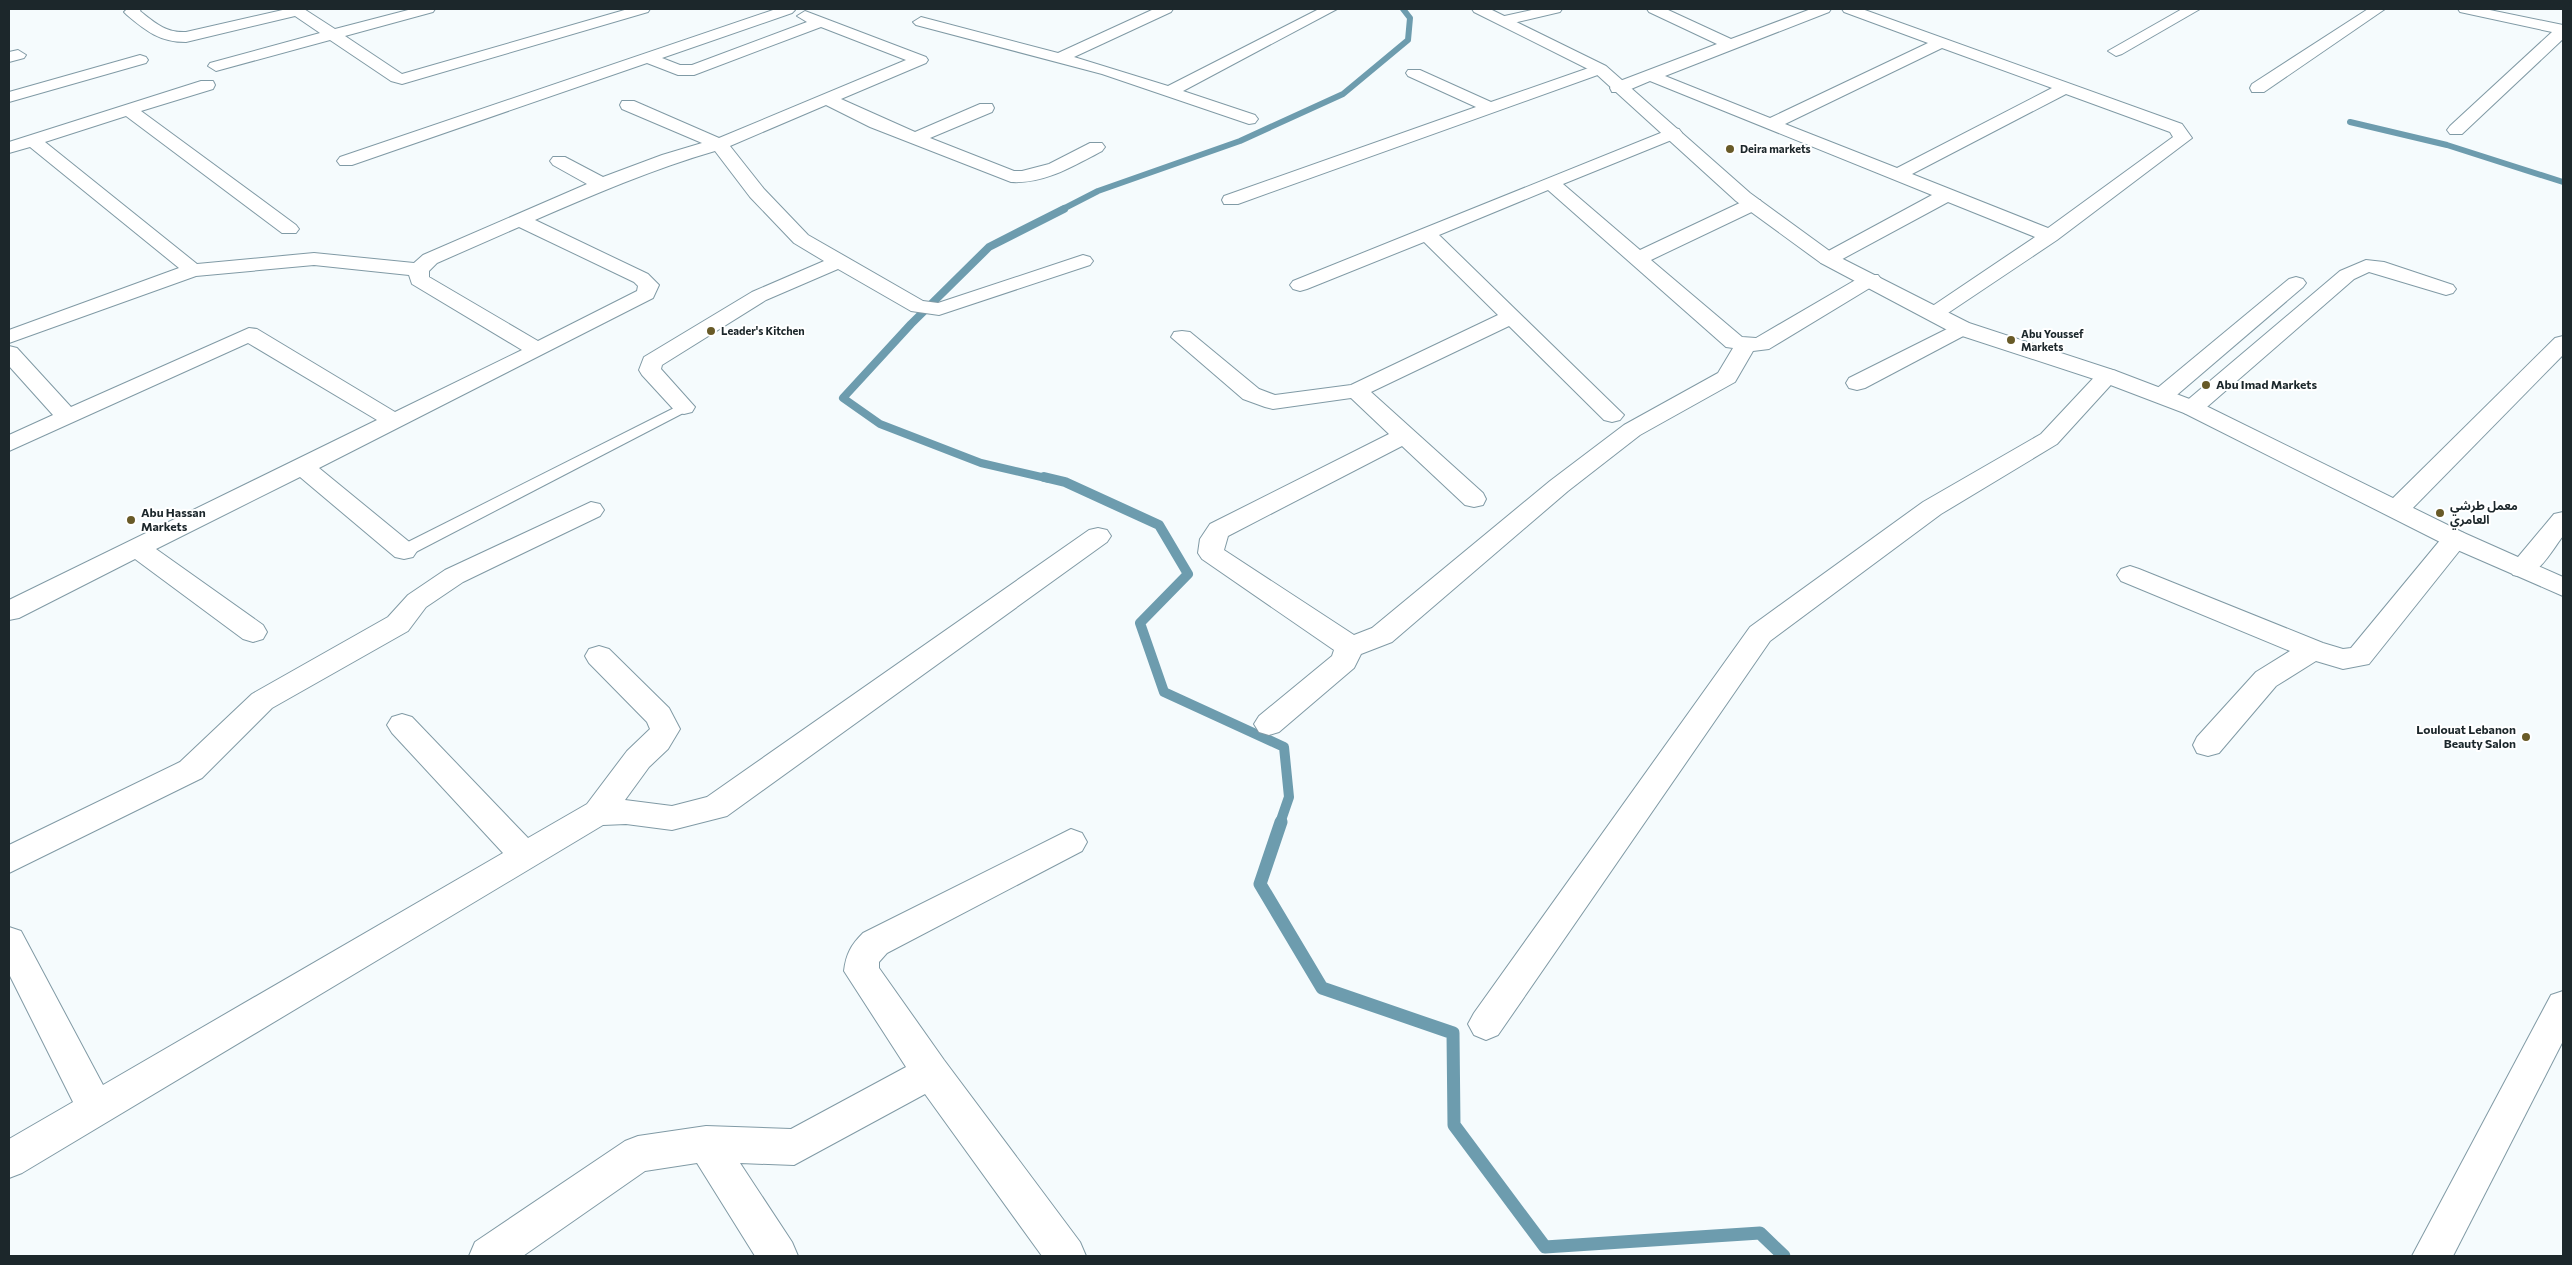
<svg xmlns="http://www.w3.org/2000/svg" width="2572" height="1265" font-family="Commissioner,'Noto Sans Arabic',sans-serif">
  <rect width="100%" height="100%" fill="#f5fbfd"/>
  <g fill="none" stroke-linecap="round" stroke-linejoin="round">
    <g stroke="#6d9cae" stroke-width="6">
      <polyline points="2350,122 2447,145 2563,182"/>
      <polyline points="1061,210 1098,191 1240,141 1343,94 1408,40 1410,18 1403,9"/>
    </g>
    <polyline stroke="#6d9cae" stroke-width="8" points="1050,479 981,463 880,424 843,398 911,324 989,247 1064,209"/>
    <polyline stroke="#6d9cae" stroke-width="10" points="1044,477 1065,482 1159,525 1188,574 1140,623 1164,692 1284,747 1289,797 1280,823"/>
    <polyline stroke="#6d9cae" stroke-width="13" points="1281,822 1260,884 1322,988 1453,1033 1454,1125 1545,1247 1760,1233 1784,1256"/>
    <g stroke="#809aa5" stroke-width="2">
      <polygon id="lane" points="684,403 689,404 691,407 689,410 410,555 398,555 396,551 398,547"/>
    </g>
    <g stroke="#809aa5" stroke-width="2">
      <g id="street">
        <path d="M 127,9 L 141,9 L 140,11 C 155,23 166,33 186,32 L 287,9 L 304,9 L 335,29 L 412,9 L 435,9 L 433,12 L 345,36 L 402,74 L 628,9 L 650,9 L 648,12 L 402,84 L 391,81 L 330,40 L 216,71 L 208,66 L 210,63 L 320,33 L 295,16 L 186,42 C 160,42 146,31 127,15 L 124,12 Z"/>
        <path d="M 776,9 L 795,10 L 792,13 L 662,58 L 680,65 L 692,65 L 807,22 L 797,16 L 805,11 L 926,57 L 928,60 L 926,63 L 841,99 L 915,132 L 980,104 L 992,104 L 994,108 L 992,112 L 930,138 L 1014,171 L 1022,171 L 1049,164 L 1090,143 L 1102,143 L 1105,147 L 1102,151 C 1073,166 1045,184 1011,182 L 870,127 L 826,105 L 730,146 L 764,189 L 808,235 L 923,301 L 938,303 L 1083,255 L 1090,257 L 1093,261 L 1090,265 L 939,315 L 911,311 L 838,269 L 766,300 L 662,365 L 661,369 L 695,407 L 692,412 L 684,414 L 676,412 L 642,375 L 639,370 L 644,357 L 752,292 L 824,261 L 794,243 L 750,197 L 715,151 C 653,169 595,194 535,220 L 648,274 L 659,285 L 653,298 L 319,468 L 413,545 L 417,551 L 413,557 L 404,559 L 395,557 L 300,477 L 156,549 L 263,625 L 267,632 L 263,639 L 253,642 L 243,639 L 135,559 L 19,618 L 9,620 L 9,600 L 377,420 L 248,343 L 9,451 L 9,435 L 53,415 L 9,366 L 9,346 L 17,348 L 71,407 L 249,328 L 257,329 L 395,412 L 522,350 L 412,284 L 409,275 L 314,265 L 196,276 L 9,343 L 9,330 L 179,268 L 30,147 L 9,153 L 9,142 L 201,81 L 213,81 L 215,85 L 213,89 L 141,111 L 296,225 L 299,229 L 296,233 L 282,233 L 126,116 L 45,142 L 197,264 L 314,253 L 414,263 L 423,255 L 587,184 L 553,165 L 550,161 L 553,157 L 565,157 L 603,177 L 662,155 L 702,143 L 622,109 L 620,105 L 622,101 L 634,101 L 719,138 L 906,60 L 821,27 L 694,75 L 678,75 L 647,63 L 352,165 L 340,165 L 337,161 L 340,157 ZM 519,227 L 634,282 L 638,286 L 637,291 L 538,341 L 429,277 L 429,271 L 437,263 Z"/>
        <polygon points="1154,9 1173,9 1171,12 1074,57 1168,86 1319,9 1337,9 1183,91 1255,115 1258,119 1255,123 1249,124 1102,74 916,25 913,22 921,17 1058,53"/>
        <polygon points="1536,9 1562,9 1560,12 1505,25 1497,20 1500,17"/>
        <path d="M 1647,9 L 1666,9 L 1731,39 L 1811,9 L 1831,9 L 1829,12 L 1665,76 L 1770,118 L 1928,43 L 1844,12 L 1842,9 L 1862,9 L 2182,124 L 2192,138 L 2057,240 L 1942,317 L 1935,319 L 1928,317 L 1924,313 L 1928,309 L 2035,237 L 1948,202 L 1835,263 L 1821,263 L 1818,259 L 1821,255 L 1932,195 L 1650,81 L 1624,92 L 1612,92 L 1610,88 L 1612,84 L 1717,44 L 1649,12 ZM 1942,48 L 2052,88 L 1897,168 L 1785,124 ZM 2066,94 L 2170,132 L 2173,137 L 2048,228 L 1912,174 Z"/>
        <polygon points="2182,9 2200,9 2122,54 2116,56 2108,51"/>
        <polygon points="2368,9 2385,9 2264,92 2252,92 2250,88 2252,84"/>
        <polygon points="2458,9 2485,9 2563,25 2563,39 2462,134 2450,134 2447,130 2450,126 2552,32 2460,12"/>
        <polygon points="18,50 26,55 24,58 9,62 9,52"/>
        <polygon points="140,55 146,57 148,60 146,63 9,102 9,92"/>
        <polygon points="1600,64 1608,69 1606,72 1238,204 1224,204 1222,200 1224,196 1476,107 1408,76 1406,73 1408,70 1420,70 1491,102"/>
        <path d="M 1673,128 L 1679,129 L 1682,133 L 1679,137 L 1563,184 L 1640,250 L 1746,200 L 1760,200 L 1762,204 L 1760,208 L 1651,260 L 1742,337 L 1756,338 L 1864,275 L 1878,275 L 1881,279 L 1878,283 L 1769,349 L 1753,351 L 1735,382 L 1640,435 L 1568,491 L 1392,642 L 1361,654 L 1354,668 L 1279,732 L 1269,735 L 1259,732 L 1254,724 L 1259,716 L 1332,656 L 1334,650 L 1202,559 L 1198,553 L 1200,539 L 1210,524 L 1389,434 L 1351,398 L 1273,409 L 1265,407 L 1243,399 L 1171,337 L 1174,332 L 1182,331 L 1190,332 L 1259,389 L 1275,395 L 1351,385 L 1498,315 L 1424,242 L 1307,289 L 1300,291 L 1293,289 L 1290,285 L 1293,281 ZM 1548,190 L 1726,347 L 1733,348 L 1718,373 L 1624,425 L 1550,481 L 1372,628 L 1354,635 L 1224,550 L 1228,536 L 1402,446 L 1465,505 L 1474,507 L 1483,505 L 1486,499 L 1483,493 L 1371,392 L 1509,326 L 1604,420 L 1612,422 L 1620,420 L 1624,415 L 1439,235 Z"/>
        <polygon points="2366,260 2384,262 2453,285 2456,289 2453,293 2446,295 2369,272 2354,279 2200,413 2192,415 2184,413 2181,408 2184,403 2340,271"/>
        <polygon points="2296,277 2303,279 2306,283 2303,287 2171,400 2163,402 2155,400 2152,395 2155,390 2289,279"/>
        <polygon points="1961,322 1969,323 1972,328 1969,333 1865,388 1857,390 1849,388 1846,383 1849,378"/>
        <polygon points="2563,336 2563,355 2406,515 2397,517 2388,515 2384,509 2388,503 2555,338"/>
        <polygon points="2108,369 2116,371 2119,376 2057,444 1941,514 1770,641 1498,1035 1486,1040 1474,1035 1468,1024 1474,1013 1750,627 1923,502 2041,434 2100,371"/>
        <polygon points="591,502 600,504 604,510 600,516 463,582 426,607 408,631 272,708 202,778 9,873 9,845 180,762 252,694 388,617 408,595 445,570"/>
        <path d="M 2563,512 L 2563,536 C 2550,553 2536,582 2513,575 L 2509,569 L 2513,563 L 2554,514 Z"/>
        <polygon points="1098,528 1107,530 1111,536 1107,542 727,816 672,830 626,824 603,825 22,1173 9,1178 9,1139 73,1102 9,974 9,927 21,931 103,1085 503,853 392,733 387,725 392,717 402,714 412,717 528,838 587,804 627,751 650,729 647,722 589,663 585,656 589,649 599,646 609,649 669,708 680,729 668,749 649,767 625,800 672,806 707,797 1089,530"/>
        <polygon points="2455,531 2464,533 2468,539 2464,545 2369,664 2343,669 2316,661 2276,686 2219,753 2208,756 2197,753 2193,745 2197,737 2256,672 2290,651 2121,581 2117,575 2121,569 2130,566 2139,569 2323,643 2343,649 2351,648 2446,533"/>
        <path d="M 1071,829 L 1082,833 L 1087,842 L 1082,851 L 887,953 L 879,962 L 879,968 L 944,1060 L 1080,1242 L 1086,1256 L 1042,1256 L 925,1094 L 794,1165 L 740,1163 L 792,1242 L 798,1256 L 755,1256 L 697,1163 L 645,1171 L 523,1256 L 469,1256 L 475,1242 L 625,1141 L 638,1136 L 706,1126 L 791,1129 L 906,1067 L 844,971 C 846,954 851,945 863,933 Z"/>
        <polygon points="2563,991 2563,1041 2453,1256 2412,1256 2551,995"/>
      </g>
    </g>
    <g stroke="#809aa5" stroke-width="2">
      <polygon id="secondary" points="1472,9 1490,9 1606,66 1750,193 1835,255 1969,323 2116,371 2200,403 2464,533 2563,577 2563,596 2446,545 2184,413 2100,381 1953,333 1821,263 1736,201 1594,72 1474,12"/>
    </g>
    <use href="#lane" fill="#fff" fill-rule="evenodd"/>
    <use href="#street" fill="#fff" fill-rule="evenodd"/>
    <use href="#secondary" fill="#fff" fill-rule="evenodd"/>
  </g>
  <g fill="#685a27" stroke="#fff" stroke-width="2">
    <circle cx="1730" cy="149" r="5"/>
    <circle cx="711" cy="331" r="5"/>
    <circle cx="2011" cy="340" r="5"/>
    <circle cx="2206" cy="385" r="5"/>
    <circle cx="2440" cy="513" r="5"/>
    <circle cx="131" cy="520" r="5"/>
    <circle cx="2526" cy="737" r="5"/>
  </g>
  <g text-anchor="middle" stroke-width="4" stroke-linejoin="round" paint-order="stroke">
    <g font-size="11" font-weight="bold" fill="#1c272b" stroke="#fff" text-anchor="start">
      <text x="1740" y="153">Deira markets</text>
      <text x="721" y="335">Leader's Kitchen</text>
      <text x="2021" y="338">Abu Youssef<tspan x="2021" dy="13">Markets</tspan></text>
    </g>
    <g font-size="12" font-weight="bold" fill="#1c272b" stroke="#fff" text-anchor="start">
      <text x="2216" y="389">Abu Imad Markets</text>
      <text x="2450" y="510">معمل طرشي<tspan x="2450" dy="14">العامري</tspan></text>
      <text x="141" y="517">Abu Hassan<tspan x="141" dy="14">Markets</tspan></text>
      <text x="2516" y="734" text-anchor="end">Loulouat Lebanon<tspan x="2516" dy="14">Beauty Salon</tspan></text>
    </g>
  </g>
  <rect width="2572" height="1265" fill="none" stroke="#1c272b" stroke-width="20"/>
</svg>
